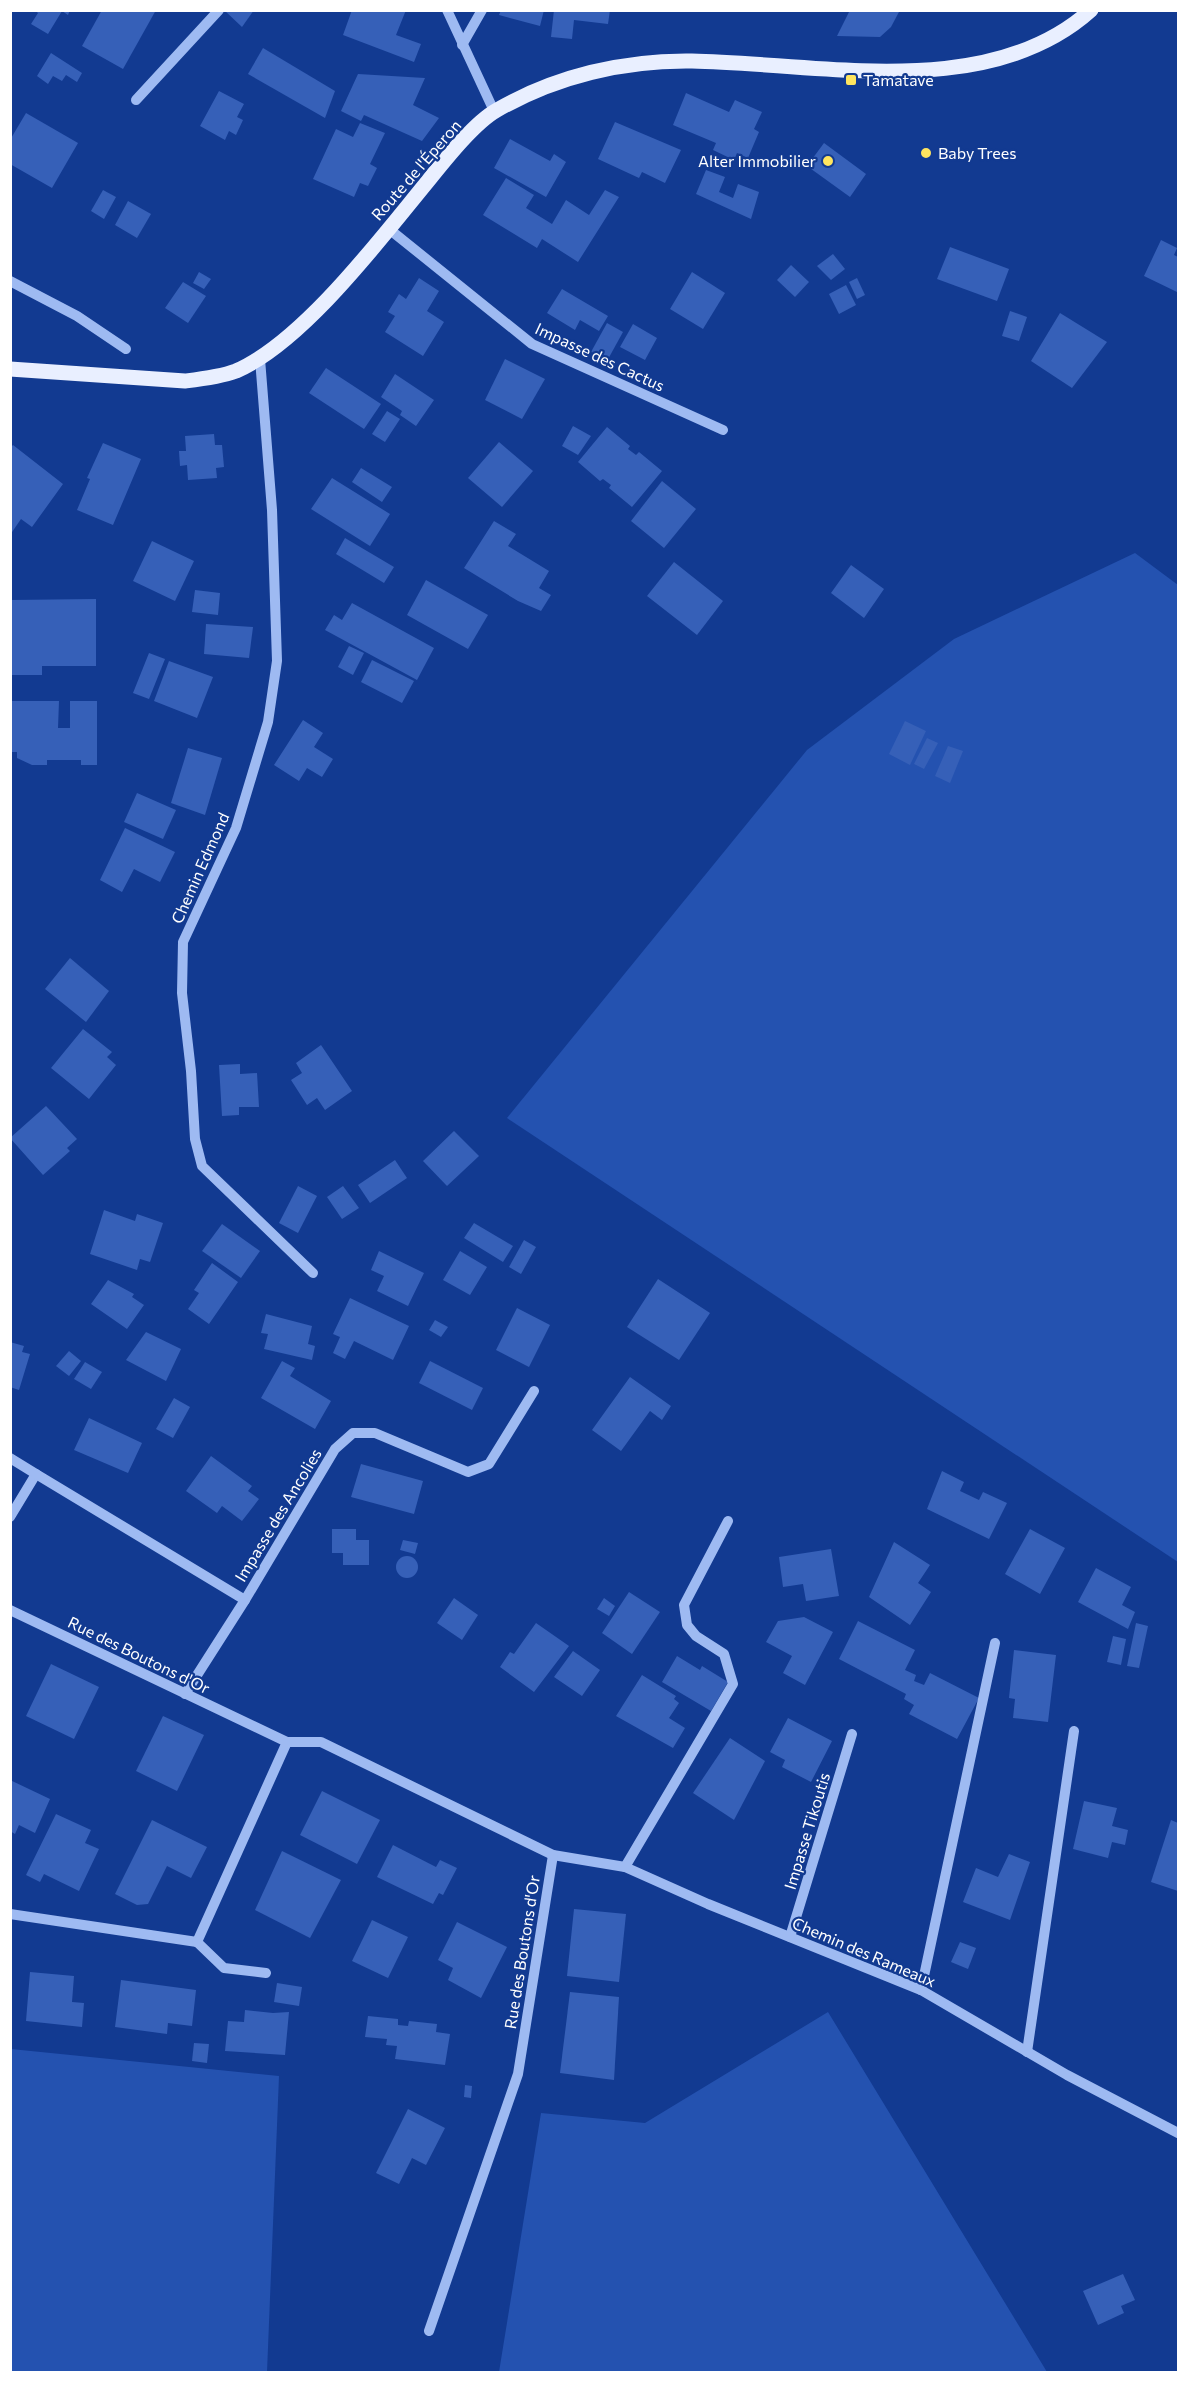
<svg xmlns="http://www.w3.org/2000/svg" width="1189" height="2383" font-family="Commissioner,sans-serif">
  <rect width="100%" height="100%" fill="#123a91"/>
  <g fill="#2452b0">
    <polygon points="1135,553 1178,585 1178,1562 507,1118 807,750 954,639"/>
    <polygon points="828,2012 1047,2372 499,2372 541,2113 645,2123"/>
    <polygon points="11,2049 279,2076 267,2372 11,2372"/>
  </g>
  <g fill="#3660b8">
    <polygon points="35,10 70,10 68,15 62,11 48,34 31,24 38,13"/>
    <polygon points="102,10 156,10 123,69 82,46"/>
    <polygon points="224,10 254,10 242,27"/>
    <polygon points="352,10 406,10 396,35 421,44 414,62 343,35"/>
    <polygon points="501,10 544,10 540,26 499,15"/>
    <polygon points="554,10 610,10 608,24 574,20 572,39 551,37"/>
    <polygon points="850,10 900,10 891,27 880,37 837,36"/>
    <polygon points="263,48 335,91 325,118 248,74"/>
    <polygon points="51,53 82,73 77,82 66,75 62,81 53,76 48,84 37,76"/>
    <polygon points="358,74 425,78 413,105 439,118 422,141 364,115 361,121 341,111"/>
    <polygon points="219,91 244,104 237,117 243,120 236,135 229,131 225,140 200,126"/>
    <polygon points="686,93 729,112 735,100 762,112 754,129 759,132 748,158 737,153 734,160 713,150 716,143 673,125"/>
    <polygon points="26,113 78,143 52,188 10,164 10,140"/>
    <polygon points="615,122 681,150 665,183 642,172 639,178 598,159"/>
    <polygon points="360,123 385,133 370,164 377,168 368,186 360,183 354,197 313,179 336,129 353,137"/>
    <polygon points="510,139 550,161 554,154 566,162 546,197 494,168"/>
    <polygon points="824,143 866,174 850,197 807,166"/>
    <polygon points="706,170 725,177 719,192 733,198 738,184 759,192 751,219 696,194"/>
    <polygon points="506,178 534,195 526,208 552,224 566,200 589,215 605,190 619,197 578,262 542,239 537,248 483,215"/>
    <polygon points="103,190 116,197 104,219 91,211"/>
    <polygon points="128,201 151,214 137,238 115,225"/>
    <polygon points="1161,240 1177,248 1174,255 1178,257 1177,292 1144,276"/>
    <polygon points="950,247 1009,269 997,301 937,279"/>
    <polygon points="833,254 845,269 831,280 817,266"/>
    <polygon points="791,265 809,282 795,297 777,280"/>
    <polygon points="199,272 211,279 204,289 193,283"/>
    <polygon points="692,272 725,293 703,329 670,309"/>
    <polygon points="419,278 439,291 427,311 444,322 423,356 385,332 395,316 388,312 399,294 406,299"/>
    <polygon points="857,278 865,295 857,299 849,282"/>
    <polygon points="183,282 206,296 188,323 165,308"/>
    <polygon points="846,285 856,305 839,314 829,294"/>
    <polygon points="562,289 608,316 599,331 580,320 575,330 547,313"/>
    <polygon points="1010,311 1027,317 1019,341 1002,336"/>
    <polygon points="1060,313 1107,342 1072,388 1031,361"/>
    <polygon points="607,323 623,332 607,361 591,352"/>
    <polygon points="633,324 657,338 645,360 620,347"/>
    <polygon points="505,359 545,379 522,419 485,400"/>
    <polygon points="326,368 381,404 364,429 309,393"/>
    <polygon points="395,374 434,400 416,426 400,415 402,411 381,397"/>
    <polygon points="387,411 400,419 385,442 372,434"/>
    <polygon points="573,426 591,436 578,455 562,446"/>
    <polygon points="607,427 630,446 628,449 636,455 639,452 662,471 632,507 609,488 611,485 603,479 600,481 578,462"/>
    <polygon points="214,434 215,445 222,445 224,467 216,468 217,478 188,480 187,465 180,466 179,451 186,451 185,436"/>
    <polygon points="499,442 533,471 502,507 468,478"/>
    <polygon points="103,443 141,459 113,525 77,510 90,479 87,478"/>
    <polygon points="13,445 63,484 32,527 21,519 10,535 10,448"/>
    <polygon points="361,468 392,487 382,502 352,482"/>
    <polygon points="332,478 390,514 370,546 311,509"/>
    <polygon points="662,481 696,509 664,548 631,521"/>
    <polygon points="494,521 516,534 508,546 549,571 539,588 551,595 541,611 518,601 464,568"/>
    <polygon points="345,538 394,567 384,583 336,554"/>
    <polygon points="152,541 194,561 175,601 133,581"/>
    <polygon points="674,562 723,601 697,635 647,596"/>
    <polygon points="851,565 884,589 864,618 831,593"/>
    <polygon points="426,580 488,615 468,649 407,615"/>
    <polygon points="195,590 220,593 218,615 192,612"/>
    <polygon points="96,599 96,666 42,666 42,675 10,675 10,600"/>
    <polygon points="352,603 434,648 417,680 325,630 334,615 342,620"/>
    <polygon points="206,624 253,627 249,658 204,654"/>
    <polygon points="349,646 364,653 353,675 338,667"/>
    <polygon points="149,653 165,659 149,699 133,693"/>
    <polygon points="372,660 414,681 402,703 361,682"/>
    <polygon points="169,661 213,677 197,718 154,701"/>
    <polygon points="10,701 59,701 58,728 70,728 70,701 97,701 97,765 81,765 81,760 47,760 47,765 32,765 17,758 17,752 10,752"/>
    <polygon points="303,720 323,733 314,747 333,759 322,777 307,768 299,781 274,765"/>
    <polygon points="905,721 926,731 910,765 889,754"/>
    <polygon points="927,738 938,743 924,769 914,764"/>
    <polygon points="948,746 963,751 950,783 935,776"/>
    <polygon points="188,748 222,758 205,815 171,803"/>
    <polygon points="137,793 176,810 163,839 124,822"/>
    <polygon points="125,828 175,852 160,882 134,869 122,892 100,880"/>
    <polygon points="70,958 109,991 86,1022 45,989"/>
    <polygon points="83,1029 112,1052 107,1057 116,1065 89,1099 51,1068"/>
    <polygon points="321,1045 352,1091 325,1110 317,1098 307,1105 291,1080 302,1073 296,1063"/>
    <polygon points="240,1064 240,1074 257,1073 259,1107 239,1107 239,1115 222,1116 219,1065"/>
    <polygon points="46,1106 77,1139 67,1148 70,1151 43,1175 10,1138"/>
    <polygon points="454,1131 479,1156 447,1186 423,1161"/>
    <polygon points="395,1160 407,1178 370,1203 358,1185"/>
    <polygon points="298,1186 317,1196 298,1233 279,1223"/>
    <polygon points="343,1186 359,1208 342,1219 327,1197"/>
    <polygon points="104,1210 135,1221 137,1214 163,1223 150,1262 140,1259 137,1270 90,1254"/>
    <polygon points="474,1223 513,1246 503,1262 464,1238"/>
    <polygon points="222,1224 260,1251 241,1278 202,1251"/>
    <polygon points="524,1240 536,1247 521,1274 509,1267"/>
    <polygon points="379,1251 424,1273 408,1306 377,1291 384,1276 371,1270"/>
    <polygon points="460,1251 487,1267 470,1295 443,1280"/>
    <polygon points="212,1263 238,1282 209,1324 188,1309 199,1293 194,1290"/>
    <polygon points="658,1279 710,1313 679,1360 627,1327"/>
    <polygon points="108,1280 134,1294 132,1297 144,1305 127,1329 91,1304"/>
    <polygon points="350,1298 409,1326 393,1360 354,1341 345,1359 333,1353 340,1337 333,1334"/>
    <polygon points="517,1308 550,1325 529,1367 496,1350"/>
    <polygon points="266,1314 312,1326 308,1344 315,1346 312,1360 264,1349 268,1334 261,1333"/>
    <polygon points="435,1320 448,1327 441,1337 429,1330"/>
    <polygon points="146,1332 181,1349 166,1381 126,1360"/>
    <polygon points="10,1342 24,1346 22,1352 30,1354 19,1390 10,1387"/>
    <polygon points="69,1351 81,1361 69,1376 56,1366"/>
    <polygon points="282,1361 295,1368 290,1376 331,1401 315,1429 261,1398"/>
    <polygon points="430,1361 483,1388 472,1410 419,1383"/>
    <polygon points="85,1362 102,1372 91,1389 74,1379"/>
    <polygon points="630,1377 671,1406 662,1420 650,1411 621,1451 592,1430"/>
    <polygon points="174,1398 190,1407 173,1438 156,1429"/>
    <polygon points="89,1418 142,1443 128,1473 74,1450"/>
    <polygon points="211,1456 252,1486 248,1491 259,1499 242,1521 222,1506 217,1513 186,1491"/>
    <polygon points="361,1464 423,1481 414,1514 351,1497"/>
    <polygon points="942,1471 964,1482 960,1491 979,1500 983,1492 1007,1503 989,1539 927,1509"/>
    <polygon points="332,1529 356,1529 356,1540 369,1540 369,1565 343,1565 343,1553 332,1553"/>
    <polygon points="1030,1529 1065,1548 1040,1594 1005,1574"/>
    <polygon points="403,1540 418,1543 415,1554 400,1550"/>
    <polygon points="894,1542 930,1565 918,1583 931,1592 910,1625 869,1597"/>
    <polygon points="831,1549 839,1596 806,1601 803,1584 783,1587 779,1557"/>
    <circle cx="407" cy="1567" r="11"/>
    <polygon points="1096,1568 1131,1587 1122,1605 1135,1612 1128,1629 1078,1602"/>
    <polygon points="629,1592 660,1612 632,1654 602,1633"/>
    <polygon points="454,1598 478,1615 462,1640 437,1623"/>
    <polygon points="604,1598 615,1606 609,1616 597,1609"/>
    <polygon points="804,1617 833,1632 805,1685 783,1673 792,1656 766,1642 778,1621"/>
    <polygon points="858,1621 915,1650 905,1670 916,1675 914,1681 924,1685 930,1673 979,1698 957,1739 909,1714 914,1705 904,1699 906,1694 839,1659"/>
    <polygon points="536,1623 569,1646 534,1692 500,1667 510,1652 514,1654"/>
    <polygon points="1136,1623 1148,1626 1139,1668 1127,1666"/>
    <polygon points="1113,1636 1126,1639 1121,1665 1107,1662"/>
    <polygon points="1014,1650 1056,1655 1048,1722 1013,1718 1015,1699 1009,1698"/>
    <polygon points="573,1651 600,1670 582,1696 554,1677"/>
    <polygon points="677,1656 700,1670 702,1666 728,1682 711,1711 662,1682"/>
    <polygon points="51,1664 99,1687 74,1739 26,1716"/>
    <polygon points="642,1675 676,1696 674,1699 679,1703 669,1718 685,1728 673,1748 616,1716"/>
    <polygon points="163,1716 204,1735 177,1791 136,1771"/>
    <polygon points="788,1718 832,1741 811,1782 782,1767 785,1760 770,1752"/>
    <polygon points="730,1738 765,1761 734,1820 693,1793"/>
    <polygon points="10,1780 50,1799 35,1833 19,1825 15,1834 10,1831"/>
    <polygon points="322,1791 380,1820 357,1864 300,1835"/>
    <polygon points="1084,1801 1117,1808 1112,1826 1128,1830 1125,1845 1112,1842 1108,1858 1073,1849"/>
    <polygon points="56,1814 91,1830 85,1843 99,1849 79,1891 44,1874 40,1882 26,1875"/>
    <polygon points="152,1820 207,1847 191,1878 167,1866 148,1904 137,1905 115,1894"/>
    <polygon points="1171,1820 1178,1823 1178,1891 1151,1882"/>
    <polygon points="393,1845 436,1867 440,1860 457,1868 443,1895 439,1893 433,1904 377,1877"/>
    <polygon points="282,1851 341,1880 310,1938 255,1910"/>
    <polygon points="1009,1854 1030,1862 1010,1920 963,1902 976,1868 998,1877"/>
    <polygon points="574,1909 626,1914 619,1982 567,1976"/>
    <polygon points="372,1920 408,1937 388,1978 352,1961"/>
    <polygon points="457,1922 507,1947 481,1998 448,1980 453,1968 438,1960"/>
    <polygon points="960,1942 976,1948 968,1969 951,1962"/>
    <polygon points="30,1972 74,1976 72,2002 84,2003 82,2027 26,2021"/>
    <polygon points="121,1980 196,1990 192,2026 168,2023 167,2034 115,2027"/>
    <polygon points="277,1983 302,1987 299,2006 274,2002"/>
    <polygon points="570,1992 619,1997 614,2080 560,2073"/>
    <polygon points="245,2010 273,2013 289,2012 285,2055 225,2051 228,2021 244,2022"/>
    <polygon points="368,2016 398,2019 398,2025 408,2026 409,2021 437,2024 436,2032 450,2034 445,2065 395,2059 397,2046 386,2045 387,2039 365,2037"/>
    <polygon points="194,2043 209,2044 207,2063 192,2061"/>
    <polygon points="465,2085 472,2086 471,2098 464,2097"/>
    <polygon points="408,2109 445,2128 426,2165 412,2158 399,2184 376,2173"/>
    <polygon points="1123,2274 1135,2300 1121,2306 1124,2313 1098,2325 1083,2291"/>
  </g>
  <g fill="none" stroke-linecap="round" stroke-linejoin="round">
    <g stroke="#9ebaf2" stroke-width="10">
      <polyline points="447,10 494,111"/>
      <polyline points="462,45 482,10"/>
      <polyline points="136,100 219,10"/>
      <polyline points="389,229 532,344 723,430"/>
      <polyline points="10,281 77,316 126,349"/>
      <polyline points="260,359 272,510 277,661 268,722 236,828 183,942 182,993 191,1071 195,1139 202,1166 313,1273"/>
      <polyline points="10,1458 36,1474 10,1517"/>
      <polyline points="36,1474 245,1600"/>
      <polyline points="10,1610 287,1742 321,1742 553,1855 625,1867 708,1904 921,1990 1067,2075 1178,2133"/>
      <polyline points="185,1694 245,1600 335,1449 353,1433 375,1433 468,1472 489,1464 534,1391"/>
      <polyline points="625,1867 733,1684 724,1654 696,1636 687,1625 684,1605 728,1521"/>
      <polyline points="10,1914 197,1942"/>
      <polyline points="790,1937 852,1734"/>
      <polyline points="197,1942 287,1742"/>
      <polyline points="197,1942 224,1968 266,1973"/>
      <polyline points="921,1990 995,1643"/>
      <polyline points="1027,2052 1074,1731"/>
      <polyline points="429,2331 518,2074 553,1855"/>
    </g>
    <path stroke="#e9efff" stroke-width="15" d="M 10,369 L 185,381 C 202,379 220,377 236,371 C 303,342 381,238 428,181 C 445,160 474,123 497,110 C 556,76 624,60 692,61 C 818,63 988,103 1091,10"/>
  </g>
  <g fill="#ffe55f" stroke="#123a91" stroke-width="2">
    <rect x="845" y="74" width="12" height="12" rx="3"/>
    <circle cx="926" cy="153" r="6"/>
    <circle cx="828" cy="161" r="6"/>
  </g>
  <g text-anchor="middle" stroke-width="4.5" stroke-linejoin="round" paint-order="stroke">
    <g font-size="16" fill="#fff" stroke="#123a91" text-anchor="start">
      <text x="863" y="86">Tamatave</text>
      <text x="938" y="159">Baby Trees</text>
      <text x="816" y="167" text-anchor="end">Alter Immobilier</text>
    </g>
    <g font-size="16" fill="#fff" stroke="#123a91">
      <text transform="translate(416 170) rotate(-49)" y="6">Route de l'Éperon</text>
      <text transform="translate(600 357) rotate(25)" y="6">Impasse des Cactus</text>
      <text transform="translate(200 868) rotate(-66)" y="6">Chemin Edmond</text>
      <text transform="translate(278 1515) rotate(-59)" y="6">Impasse des Ancolies</text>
      <text transform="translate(139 1655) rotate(26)" y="6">Rue des Boutons d'Or</text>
      <text transform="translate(807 1831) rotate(-73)" y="6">Impasse Tikoutis</text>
      <text transform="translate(522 1952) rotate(-81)" y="6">Rue des Boutons d'Or</text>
      <text transform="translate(864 1952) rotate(23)" y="6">Chemin des Rameaux</text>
    </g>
  </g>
  <rect width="1189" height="2383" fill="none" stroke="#ffffff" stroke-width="24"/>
</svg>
